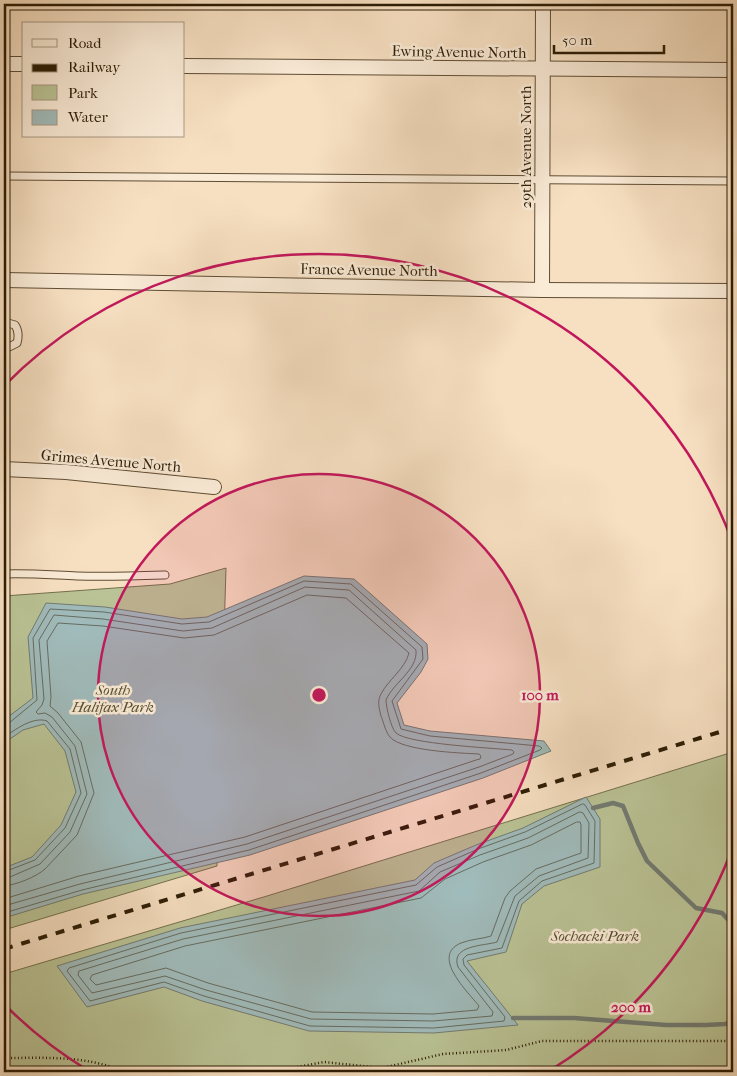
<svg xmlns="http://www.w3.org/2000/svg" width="737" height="1076" font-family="'IM FELL French Canon',serif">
  <rect width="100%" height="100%" fill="#f7e0c2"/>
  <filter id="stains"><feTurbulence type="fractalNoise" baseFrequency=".004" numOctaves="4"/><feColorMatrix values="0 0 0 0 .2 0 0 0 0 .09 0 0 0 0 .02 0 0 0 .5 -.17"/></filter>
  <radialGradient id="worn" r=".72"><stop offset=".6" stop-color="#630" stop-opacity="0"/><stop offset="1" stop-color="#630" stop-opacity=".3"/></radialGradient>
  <g fill="#bac395" stroke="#73704c">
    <polygon points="226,568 217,866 4,930 4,596 170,584"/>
    <polygon points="733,752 733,1072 4,1072 4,974 267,896"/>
  </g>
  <g fill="#a0bbbb" stroke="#727b72">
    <polygon points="304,576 354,579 427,644 428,659 421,672 397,703 404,725 430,731 544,741 551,751 483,778 250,855 83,894 4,918 4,868 32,857 61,825 76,792 65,751 44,724 23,730 4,743 4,720 33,698 28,637 46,603 105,607 182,619 207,617"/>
    <polygon points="586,797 600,819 600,867 544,886 522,904 506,952 467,961 518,1025 434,1033 309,1031 202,1001 164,987 87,1007 57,966 180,928 415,880 434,863 476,845 523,828"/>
  </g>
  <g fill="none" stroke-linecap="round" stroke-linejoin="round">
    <g stroke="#666c60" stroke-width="1">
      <polyline points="4,724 9,723 37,700 33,638 50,609 104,612 182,624 209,622 304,581 351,584 422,647 423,659 392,701 401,729 430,736 539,746 542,748 540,750 481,773 249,850 82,890 4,913"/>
      <path d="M 4,737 C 15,730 33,716 47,721 L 70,749 L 81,793 L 65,828 L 35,860 L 4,872"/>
      <polygon points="583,804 585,805 595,821 594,863 542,881 519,901 502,948 467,955 463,959 464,965 505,1017 504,1021 434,1028 310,1026 204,996 164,982 90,1001 67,971 69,968 181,933 416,885 437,867 478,849 525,832"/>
      <path d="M 580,812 L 583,813 L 589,823 L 588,858 L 539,876 L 515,896 L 497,942 C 484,946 450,945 458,967 L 493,1012 L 492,1016 L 433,1021 L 311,1019 L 206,990 L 165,976 L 92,993 L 78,975 L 79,971 L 183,939 L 419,891 L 440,872 L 480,855 L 528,838 Z"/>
      <path d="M 577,822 L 580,822 L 581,825 L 581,853 L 536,869 L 510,891 L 505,898 L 491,936 C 482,939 471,939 461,943 C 430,956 468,992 479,1006 L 477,1010 L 433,1014 L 312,1012 L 208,983 L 166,968 L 96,985 L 90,979 L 92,975 L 185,946 L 421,898 L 445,879 L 483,862 L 531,845 Z"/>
      <path d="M 4,878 L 10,877 L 40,864 L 70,832 L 87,794 L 75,746 L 52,717 L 45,713 L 38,714 L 36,712 L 42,705 L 44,699 L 39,640 L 54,615 L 103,619 L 183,631 L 212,628 L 305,587 L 349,590 L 416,650 C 418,670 393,683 386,700 C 386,707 391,728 396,733 C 408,744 492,748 512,750 L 514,752 L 513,754 L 479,767 L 247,844 L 80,884 L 4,906"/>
      <path d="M 4,886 C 16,885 36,877 45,869 L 77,835 L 94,793 L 81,742 L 58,713 L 50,706 L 51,697 L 47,641 L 58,623 L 103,626 L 184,638 L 214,635 L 307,595 L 346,598 L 409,653 C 405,669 388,680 381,694 C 377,701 379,708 381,716 C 384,723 385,731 390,737 C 402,751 460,753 479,754 L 481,756 L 480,759 L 476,760 L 245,837 L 79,876 L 4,899"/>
    </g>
    <g stroke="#727b72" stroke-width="4.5">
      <polyline points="593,808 613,803 623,806 638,843 647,861 696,908 722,913 733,925"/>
      <polyline points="513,1018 574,1018 666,1025 706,1025 725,1024 733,1022"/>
    </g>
    <g stroke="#5f4d34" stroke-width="9">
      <g id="lane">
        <polyline points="4,176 733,181"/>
        <path d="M 4,322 L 15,325 C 19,331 19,336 17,343 L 9,347 L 4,347"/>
        <path d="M 4,574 C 28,573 52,575 77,576 C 106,577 135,576 165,575"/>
      </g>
    </g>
    <g stroke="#5f4d34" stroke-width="16">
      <g id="street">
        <polyline points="4,64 24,64"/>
        <polyline points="184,66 733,70"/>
        <polyline points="4,280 542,290 733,291"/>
        <polyline points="542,290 543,4"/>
        <polyline points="4,469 66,472 214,487"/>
      </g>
    </g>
    <g stroke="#2c1c04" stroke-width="2.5" stroke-dasharray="1 2.5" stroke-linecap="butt">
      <polyline points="4,787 6,793 4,821"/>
      <path d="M 4,1058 C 44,1058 87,1055 124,1072"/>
      <polyline points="277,1072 292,1068 324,1062 382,1068 443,1054 506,1050 542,1041 728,1041 733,1039"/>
    </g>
    <use href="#lane" stroke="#faebd7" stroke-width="7"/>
    <use href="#street" stroke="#faebd7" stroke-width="14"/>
    <polyline stroke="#2c1c04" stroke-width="4" stroke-dasharray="9 9" stroke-linecap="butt" points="4,949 733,728"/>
  </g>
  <circle cx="319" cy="695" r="221" fill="#c2185b" fill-opacity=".12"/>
  <g fill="none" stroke="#c2185b" stroke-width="2.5">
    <circle cx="319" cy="695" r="221"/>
    <path d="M732 849A441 441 0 0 1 549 1071M89 1071A441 441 0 0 1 4 1004M4 386A441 441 0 0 1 732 541"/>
  </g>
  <g text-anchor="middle" stroke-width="5" stroke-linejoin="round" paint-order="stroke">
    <g font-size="15" fill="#2c1c04" stroke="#faebd7">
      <text transform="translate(459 52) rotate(1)" y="5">Ewing Avenue North</text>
      <text transform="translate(526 147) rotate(-90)" y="5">29th Avenue North</text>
      <text transform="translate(369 270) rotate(1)" y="5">France Avenue North</text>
      <text transform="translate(111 461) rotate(5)" y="5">Grimes Avenue North</text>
    </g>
    <g font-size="15" font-style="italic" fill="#574e30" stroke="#faebd7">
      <text x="113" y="695">South<tspan x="113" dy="17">Halifax Park</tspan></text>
      <text x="595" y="941">Sochacki Park</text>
    </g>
  </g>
  <circle cx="319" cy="695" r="8" fill="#c2185b" stroke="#faebd7" stroke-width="2.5"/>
  <g font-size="15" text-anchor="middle" font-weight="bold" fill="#c2185b" stroke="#faebd7" stroke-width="5" stroke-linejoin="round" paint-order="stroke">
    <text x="540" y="700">100 m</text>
    <text x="631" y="1012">200 m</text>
  </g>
  <rect width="737" height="1076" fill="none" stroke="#f7e0c2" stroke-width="20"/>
  <rect x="5" y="5" width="727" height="1066" fill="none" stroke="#2c1c04" stroke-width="2.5"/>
  <rect x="10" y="10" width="717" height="1056" fill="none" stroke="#2c1c04"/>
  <rect x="22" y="22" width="162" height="115" fill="#faebd7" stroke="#a89883"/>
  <rect x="32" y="39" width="25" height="8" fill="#faebd7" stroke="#a89883"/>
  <text x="68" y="48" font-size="15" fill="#2c1c04">Road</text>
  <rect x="32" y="64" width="25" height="8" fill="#2c1c04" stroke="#a89883"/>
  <text x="68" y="72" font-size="15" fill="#2c1c04">Railway</text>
  <rect x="32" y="85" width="25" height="15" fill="#bac395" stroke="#a89883"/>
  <text x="68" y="98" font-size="15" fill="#2c1c04">Park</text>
  <rect x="32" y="110" width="25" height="15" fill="#a0bbbb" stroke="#a89883"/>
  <text x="68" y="122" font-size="15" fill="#2c1c04">Water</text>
  <path d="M554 45v8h110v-8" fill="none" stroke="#2c1c04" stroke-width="2.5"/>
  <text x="562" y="45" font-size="15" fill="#2c1c04" stroke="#faebd7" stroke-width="4" paint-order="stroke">50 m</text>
  <rect width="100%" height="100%" filter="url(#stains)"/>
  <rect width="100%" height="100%" fill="url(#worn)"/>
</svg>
